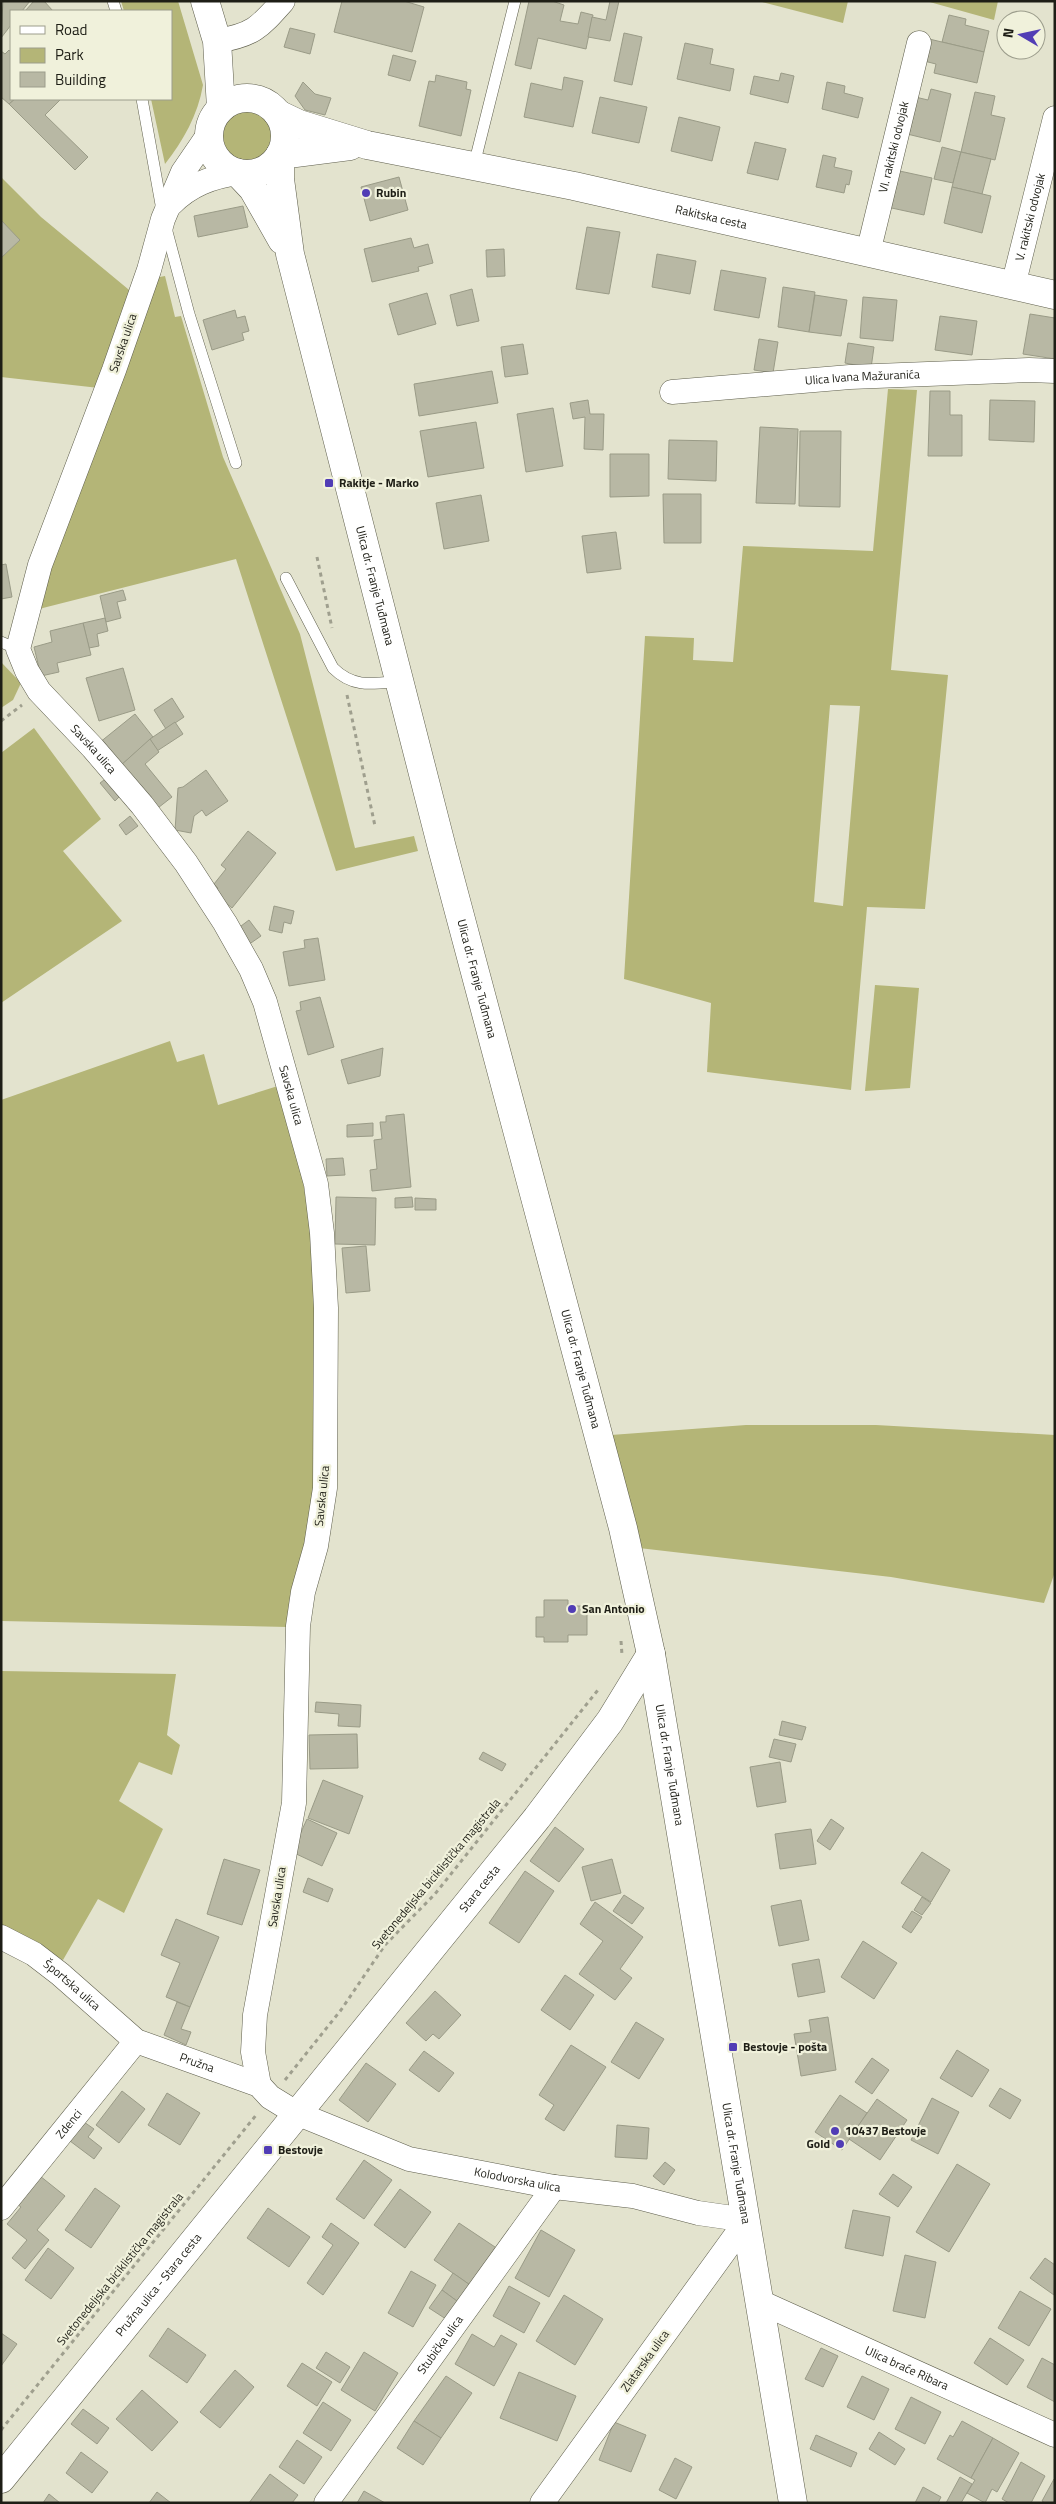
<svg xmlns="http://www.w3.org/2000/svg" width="1056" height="2504" font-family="'Titillium Web',sans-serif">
  <rect width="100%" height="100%" fill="#e3e3ce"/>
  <g fill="#b4b577" fill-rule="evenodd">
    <path d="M 121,1 L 178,1 L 203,85 C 198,115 183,141 165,164 L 151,99 L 171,99 L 171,11 L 124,11 Z"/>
    <polygon points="758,1 848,1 843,23"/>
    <polygon points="926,1 998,1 994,20"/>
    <circle cx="247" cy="136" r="25"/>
    <polygon points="1,177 41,217 134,294 99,388 1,377"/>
    <polygon points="165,276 175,317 181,316 223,457 300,634 355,848 414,836 418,851 336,871 236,559 35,610 154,278"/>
    <path d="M 888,389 L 917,390 L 891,670 L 948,675 L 925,909 L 867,907 L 851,1090 L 707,1072 L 711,1003 L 624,979 L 645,636 L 694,638 L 693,660 L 733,662 L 743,546 L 873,551 ZM 830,705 L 860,706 L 843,906 L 814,902 Z"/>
    <polygon points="1,662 21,683 13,700 1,708"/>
    <polygon points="34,728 101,819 63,851 122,921 1,1003 1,753"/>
    <polygon points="875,985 919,988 910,1088 865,1091"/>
    <polygon points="170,1041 177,1062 204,1054 218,1105 281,1085 297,1143 312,1239 316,1340 317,1488 288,1627 1,1621 1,1100"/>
    <polygon points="746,1425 876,1425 1055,1435 1055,1572 1044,1603 891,1577 639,1548 611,1435"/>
    <polygon points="1,1671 176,1674 167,1735 180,1745 172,1775 139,1762 119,1801 163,1829 124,1913 98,1899 63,1960 1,1927"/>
  </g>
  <g fill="#b8b8a4" stroke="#9a9b87">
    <polygon points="3,1 30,1 22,11 11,11 11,25 1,38"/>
    <polygon points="34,1 44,1 53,11 25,11"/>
    <polygon points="342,1 404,1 424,7 412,52 334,32"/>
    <polygon points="529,1 552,1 564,5 560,21 578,24 581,12 593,15 586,49 538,38 531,69 515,65"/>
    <polygon points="610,1 619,1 610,41 588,37 592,17 606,20"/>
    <polygon points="949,15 966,19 965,25 989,31 984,52 942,42"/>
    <polygon points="290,28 315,34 310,54 284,47"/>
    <polygon points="624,33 642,37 632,85 614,81"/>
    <polygon points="925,38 984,52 977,83 934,73 936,64 920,60"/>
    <polygon points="685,43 713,49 710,64 734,69 730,91 677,79"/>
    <polygon points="9,50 11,52 11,99 15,99 9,104 1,97 1,51 5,54"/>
    <polygon points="393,55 416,61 410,81 388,75"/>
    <polygon points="781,73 794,76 788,103 750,94 754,76 779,81"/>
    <polygon points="436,75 467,82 466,89 471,90 461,136 419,126 429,81 435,82"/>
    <polygon points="564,77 583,81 573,127 524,117 531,83 562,90"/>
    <polygon points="303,82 315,94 331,98 325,115 305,110 295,96"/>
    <polygon points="827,82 845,86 844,93 863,98 858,118 822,109"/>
    <polygon points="931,89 951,94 940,142 903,133 911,96 928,100"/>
    <polygon points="975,92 995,96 991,115 1005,118 995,160 961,152"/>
    <polygon points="600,97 647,107 639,143 592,133"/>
    <polygon points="15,99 58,99 60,100 45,115 88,157 75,170 9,104"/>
    <polygon points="679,117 720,127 712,161 671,151"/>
    <polygon points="755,142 786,149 778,180 747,173"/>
    <polygon points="942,147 961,152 953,183 934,179"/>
    <polygon points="961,152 991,159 982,194 952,187"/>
    <polygon points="823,155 836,158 834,167 852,171 849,185 846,184 844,193 816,187"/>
    <polygon points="895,170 932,178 924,215 887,207"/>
    <polygon points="399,177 408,210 370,221 361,187"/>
    <polygon points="952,187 991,196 982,233 944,223"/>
    <polygon points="243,206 248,227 198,237 194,216"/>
    <polygon points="1,220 20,240 1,258"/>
    <polygon points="587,227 620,232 609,294 576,289"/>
    <polygon points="411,238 414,248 428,244 433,263 418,267 419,271 372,282 364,249"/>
    <polygon points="504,249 505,276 487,277 486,250"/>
    <polygon points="657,254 696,261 690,294 652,287"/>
    <polygon points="721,270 766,278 759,318 714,310"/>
    <polygon points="783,287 815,292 809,332 778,327"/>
    <polygon points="472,289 479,321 457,326 450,295"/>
    <polygon points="427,293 436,324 398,335 389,304"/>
    <polygon points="815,295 847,300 841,336 809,332"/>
    <polygon points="863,297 897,300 893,341 860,338"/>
    <polygon points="235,310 237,318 245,316 249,331 242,333 244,340 212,350 203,320"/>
    <polygon points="1030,314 1055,318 1055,359 1023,354"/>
    <polygon points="940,316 977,321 972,355 935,350"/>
    <polygon points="759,339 778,342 773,373 754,370"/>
    <polygon points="848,343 874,347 871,368 845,363"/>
    <polygon points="523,344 528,374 505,377 501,347"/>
    <polygon points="492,371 498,403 419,416 414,384"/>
    <polygon points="930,391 950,391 950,415 962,415 962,456 928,456"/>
    <polygon points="588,400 590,414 604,414 603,450 584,449 585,417 573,419 570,403"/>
    <polygon points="990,400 1035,401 1034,442 989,440"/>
    <polygon points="553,408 563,466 526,472 517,414"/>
    <polygon points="476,422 484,468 428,477 420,431"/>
    <polygon points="760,427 798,429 795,504 756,503"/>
    <polygon points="800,431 841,431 840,507 799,506"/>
    <polygon points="669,440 717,441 716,481 668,479"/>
    <polygon points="610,454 649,454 649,496 610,497"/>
    <polygon points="663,494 701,494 701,543 664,543"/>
    <polygon points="481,495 489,541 444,549 436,503"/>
    <polygon points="616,532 621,569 587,573 582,536"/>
    <polygon points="6,564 12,597 1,599 1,565"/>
    <polygon points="123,590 126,600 117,602 121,618 106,622 100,596"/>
    <polygon points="105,618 108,631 97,634 99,646 89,648 83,623"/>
    <polygon points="83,623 91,655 57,663 59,672 41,676 34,647 52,642 50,631"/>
    <polygon points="123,668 135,710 99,721 86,678"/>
    <polygon points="172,698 184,717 166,729 154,710"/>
    <polygon points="135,714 153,737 119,767 99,743"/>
    <polygon points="175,722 183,734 157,751 150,739"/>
    <polygon points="150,739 159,752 145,764 172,797 154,811 119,767"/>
    <polygon points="206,770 228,801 206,816 202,810 194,816 191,833 175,830 178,788 183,787"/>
    <polygon points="108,777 122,794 115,801 100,783"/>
    <polygon points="130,816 138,826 126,835 119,825"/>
    <polygon points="248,831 276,853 232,908 214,893 218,888 214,884 226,869 221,865"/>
    <polygon points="274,906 294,911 291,924 284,922 282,933 269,930"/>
    <polygon points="249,920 261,936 248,945 237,929"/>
    <polygon points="318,938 325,980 289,986 283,952 305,948 304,940"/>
    <polygon points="320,997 334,1047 308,1055 296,1011 301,1010 300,1002"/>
    <polygon points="383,1048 380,1076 348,1084 341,1060"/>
    <polygon points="404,1114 411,1187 372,1191 370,1170 377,1169 374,1140 382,1139 380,1122 386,1122 386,1116"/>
    <polygon points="373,1123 373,1136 347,1137 347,1125"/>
    <polygon points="343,1158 345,1175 327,1176 326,1159"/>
    <polygon points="336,1197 376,1198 375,1245 335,1244"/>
    <polygon points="412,1197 413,1207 395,1208 395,1198"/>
    <polygon points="415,1198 436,1199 436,1210 415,1210"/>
    <polygon points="366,1246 370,1291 346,1293 342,1248"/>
    <polygon points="544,1600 568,1600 568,1606 587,1606 587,1635 568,1635 568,1642 544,1642 544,1637 536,1637 536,1617 544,1617"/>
    <polygon points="316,1702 361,1705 360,1727 338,1726 339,1714 315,1712"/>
    <polygon points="782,1721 806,1727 802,1740 779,1735"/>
    <polygon points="357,1734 358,1768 310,1769 309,1735"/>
    <polygon points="774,1739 796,1744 791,1762 769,1757"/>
    <polygon points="483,1752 506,1764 502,1771 479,1759"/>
    <polygon points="780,1762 786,1802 757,1807 750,1767"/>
    <polygon points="323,1780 363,1796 349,1834 308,1818"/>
    <polygon points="307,1819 337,1833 322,1866 292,1852"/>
    <polygon points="831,1819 844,1828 830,1850 817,1841"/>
    <polygon points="555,1827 584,1849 559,1882 530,1861"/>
    <polygon points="811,1829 816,1864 780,1869 775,1834"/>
    <polygon points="922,1852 950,1870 931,1902 901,1883"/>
    <polygon points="224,1859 260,1870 242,1925 207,1914"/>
    <polygon points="612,1859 621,1893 591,1901 582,1867"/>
    <polygon points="525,1871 554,1891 519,1943 489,1923"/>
    <polygon points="308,1878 333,1889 328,1902 303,1892"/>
    <polygon points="624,1895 644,1908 632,1924 613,1911"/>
    <polygon points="922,1897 931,1903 922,1915 914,1910"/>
    <polygon points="801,1900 809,1940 779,1946 771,1906"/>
    <polygon points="595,1902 643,1937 620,1969 632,1978 615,2000 579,1974 603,1941 580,1924"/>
    <polygon points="912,1911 922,1917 911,1933 902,1927"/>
    <polygon points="176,1919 219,1937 190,2007 166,1997 180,1963 161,1955"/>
    <polygon points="863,1941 897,1963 874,1999 841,1977"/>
    <polygon points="819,1959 825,1992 798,1997 792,1964"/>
    <polygon points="565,1975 594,1995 570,2030 541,2010"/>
    <polygon points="435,1991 461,2015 439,2039 433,2034 426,2041 406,2023"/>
    <polygon points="177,2002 190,2007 181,2029 191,2032 186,2045 164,2035"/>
    <polygon points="828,2017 836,2070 801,2076 794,2034 811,2032 809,2020"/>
    <polygon points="636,2022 664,2039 639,2079 611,2062"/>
    <polygon points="571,2045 606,2067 564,2131 545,2119 554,2105 539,2095"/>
    <polygon points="957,2050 989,2070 972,2097 940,2078"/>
    <polygon points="424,2051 454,2073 439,2092 409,2070"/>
    <polygon points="872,2058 889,2070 872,2094 855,2082"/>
    <polygon points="366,2063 396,2084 368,2122 339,2100"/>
    <polygon points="1000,2088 1021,2100 1010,2119 989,2106"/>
    <polygon points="122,2091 145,2109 119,2143 96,2125"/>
    <polygon points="167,2093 200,2113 180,2145 148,2125"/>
    <polygon points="840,2095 867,2113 842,2150 815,2132"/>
    <polygon points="932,2098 959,2112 938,2154 911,2140"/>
    <polygon points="877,2099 907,2120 880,2160 849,2139"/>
    <polygon points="84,2122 94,2129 88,2137 102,2148 94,2159 70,2141"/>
    <polygon points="617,2125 649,2128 647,2159 615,2157"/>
    <polygon points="364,2160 392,2180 364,2219 336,2199"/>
    <polygon points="665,2162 675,2170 664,2185 653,2176"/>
    <polygon points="957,2164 990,2184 949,2252 916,2232"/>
    <polygon points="893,2174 912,2187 898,2207 879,2194"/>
    <polygon points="40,2176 65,2196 37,2230 49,2240 25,2269 12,2258 27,2240 7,2224 21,2207 17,2204"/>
    <polygon points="95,2188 120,2206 91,2248 65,2230"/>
    <polygon points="400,2189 431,2212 405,2248 374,2225"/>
    <polygon points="268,2208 310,2237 289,2267 247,2238"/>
    <polygon points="853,2210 890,2217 883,2256 845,2248"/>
    <polygon points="331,2223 359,2243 323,2295 307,2283 333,2245 322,2237"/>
    <polygon points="459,2223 498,2249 473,2287 434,2260"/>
    <polygon points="541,2230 575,2250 549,2297 515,2278"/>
    <polygon points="48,2248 74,2268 51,2299 25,2280"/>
    <polygon points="905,2255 936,2262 925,2318 893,2311"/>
    <polygon points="1045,2258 1055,2265 1054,2295 1030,2278"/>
    <polygon points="411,2271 436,2285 413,2327 388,2313"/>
    <polygon points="453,2273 473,2287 461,2304 442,2290"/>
    <polygon points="509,2286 540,2303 524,2333 493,2316"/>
    <polygon points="442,2290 461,2304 449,2321 429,2308"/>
    <polygon points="1020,2291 1051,2309 1029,2346 998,2328"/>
    <polygon points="564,2295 603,2319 575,2365 536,2341"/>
    <polygon points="168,2328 206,2355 187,2383 149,2356"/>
    <polygon points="1,2333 17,2344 1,2366"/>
    <polygon points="472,2334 494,2347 501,2335 517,2344 494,2386 455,2364"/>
    <polygon points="990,2338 1024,2360 1007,2385 974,2363"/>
    <polygon points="821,2348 838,2356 823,2387 805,2379"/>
    <polygon points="326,2352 350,2367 340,2383 316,2368"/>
    <polygon points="364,2352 398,2373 375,2411 341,2390"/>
    <polygon points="1042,2358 1055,2365 1055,2402 1027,2387"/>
    <polygon points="302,2363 332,2382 317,2406 287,2386"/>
    <polygon points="235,2370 254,2387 220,2428 200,2412"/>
    <polygon points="519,2372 576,2396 557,2441 500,2418"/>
    <polygon points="446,2376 472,2393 441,2438 414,2421"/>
    <polygon points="862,2376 889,2389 874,2420 847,2407"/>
    <polygon points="142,2390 178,2422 152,2451 116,2419"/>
    <polygon points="911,2397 941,2412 925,2444 895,2429"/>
    <polygon points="323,2402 351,2420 331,2451 303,2433"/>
    <polygon points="83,2409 109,2428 97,2444 71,2424"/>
    <polygon points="414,2421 441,2438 423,2465 397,2448"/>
    <polygon points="962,2421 993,2438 971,2478 937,2459 950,2435 953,2437"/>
    <polygon points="614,2422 646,2435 631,2472 599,2460"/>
    <polygon points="879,2432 905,2449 895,2465 869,2449"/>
    <polygon points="816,2435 857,2453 851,2467 810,2449"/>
    <polygon points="993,2438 1019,2453 997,2492 992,2489 985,2503 967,2493 975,2480 971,2478"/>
    <polygon points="297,2440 322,2457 304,2484 279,2467"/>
    <polygon points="81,2452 108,2472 92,2493 66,2473"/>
    <polygon points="675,2458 692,2467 676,2499 659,2490"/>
    <polygon points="1021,2462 1045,2476 1031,2503 1009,2503 1002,2499"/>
    <polygon points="270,2474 298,2495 292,2503 249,2503"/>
    <polygon points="960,2477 972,2484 961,2503 946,2503"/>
    <polygon points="1054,2479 1055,2503 1045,2503 1042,2501"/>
    <polygon points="923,2487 941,2497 938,2503 915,2503"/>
    <polygon points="364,2491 385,2503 357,2503"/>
    <polygon points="157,2492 171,2503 149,2503"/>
    <polygon points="49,2494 60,2503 43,2503"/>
  </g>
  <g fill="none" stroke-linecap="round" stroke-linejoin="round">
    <g stroke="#5e5e4c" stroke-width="12">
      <g id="lane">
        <polyline points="113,1 116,11"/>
        <polyline points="142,99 162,210"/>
        <polyline points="474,165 515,1"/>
        <polyline points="166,228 189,314 236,463"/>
        <path d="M 286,578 L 333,668 C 353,688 372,684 399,681"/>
        <polyline points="1,642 18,649"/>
      </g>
    </g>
    <g stroke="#5e5e4c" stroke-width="25">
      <g id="street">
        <path d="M 217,41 C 253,35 259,28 283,1"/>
        <path id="s1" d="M 209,134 L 183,172 L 163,219 L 149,270 L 114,370 L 40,565 L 18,649 L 27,671 L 39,691 L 93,748 L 142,805 L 186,863 L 225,923 L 251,969 L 265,1002 L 316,1184 L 322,1233 L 326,1308 L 325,1488 L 316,1546 L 303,1592 L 298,1626 L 294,1803 L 255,2015 L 253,2052 L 259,2085"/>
        <path d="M 171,204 C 190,185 211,177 238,173"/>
        <path id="s2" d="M 868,253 L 919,43"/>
        <path id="s3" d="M 1013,286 L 1055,118"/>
        <path id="s4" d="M 672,392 L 850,377 L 1029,370 L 1055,371"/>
        <path id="s5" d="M 1,1937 L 34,1954 L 60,1974 L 136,2041 L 259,2085 L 270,2097 L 296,2113 L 409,2159 L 554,2187 L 633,2196 L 698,2213 L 747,2220 L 542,2503"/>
        <path id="s6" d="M 1,2208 L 136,2041"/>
        <path id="s7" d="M 760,2302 L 1055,2435"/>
        <path id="s8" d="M 326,2503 L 554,2187"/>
      </g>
    </g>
    <g stroke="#5e5e4c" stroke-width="29">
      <g id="secondary">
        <polyline points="205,1 217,41 221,108"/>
        <circle cx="247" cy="136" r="38"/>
        <path id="s9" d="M 278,114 L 299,124 L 367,145 L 574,186 L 1055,295"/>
        <path id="s10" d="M 280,155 L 280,179 L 290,254 L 442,848 L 623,1528 L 651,1654 L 793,2503"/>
        <polyline points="280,155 350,146"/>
        <polyline points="238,173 253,189 282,240"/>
        <path id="s11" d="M 1,2479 L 537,1818 L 610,1721 L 651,1654"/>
      </g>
    </g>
    <g stroke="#9f9f8e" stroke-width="3" stroke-dasharray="4 4" stroke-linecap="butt">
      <polyline points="317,557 332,628"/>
      <polyline points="347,695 375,826"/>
      <polyline points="1,721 22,705"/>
      <polyline points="621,1641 622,1655"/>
      <polyline points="285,2080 341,2010 385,1945 435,1894 598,1690"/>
      <polyline points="1,2430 257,2114"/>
    </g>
    <use href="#lane" stroke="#fff" stroke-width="11"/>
    <use href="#street" stroke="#fff" stroke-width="24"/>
    <use href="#secondary" stroke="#fff" stroke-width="28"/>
  </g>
  <g fill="#513db5" stroke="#f0f1db" stroke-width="2">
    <circle cx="366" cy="193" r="5"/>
    <rect x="324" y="478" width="10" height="10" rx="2.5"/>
    <circle cx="572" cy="1609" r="5"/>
    <rect x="728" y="2042" width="10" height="10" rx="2.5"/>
    <circle cx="835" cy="2131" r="5"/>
    <circle cx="840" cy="2144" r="5"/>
    <rect x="263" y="2145" width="10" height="10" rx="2.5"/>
  </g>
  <g text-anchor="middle" stroke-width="4.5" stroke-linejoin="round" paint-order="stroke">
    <g font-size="12" fill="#1e1e16" stroke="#f0f1db">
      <text dy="4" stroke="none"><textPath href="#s2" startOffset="109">VI. rakitski odvojak</textPath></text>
      <text dy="4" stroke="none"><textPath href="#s3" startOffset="71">V. rakitski odvojak</textPath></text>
      <text dy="4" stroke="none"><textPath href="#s9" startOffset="446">Rakitska cesta</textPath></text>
      <text transform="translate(123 343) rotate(-71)" y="4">Savska ulica</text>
      <text dy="4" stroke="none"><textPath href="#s4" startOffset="191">Ulica Ivana Mažuranića</textPath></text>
      <text dy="4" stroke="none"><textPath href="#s10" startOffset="442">Ulica dr. Franje Tuđmana</textPath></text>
      <text dy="4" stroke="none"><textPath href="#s1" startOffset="678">Savska ulica</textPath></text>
      <text dy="4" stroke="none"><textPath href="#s10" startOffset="848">Ulica dr. Franje Tuđmana</textPath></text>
      <text dy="4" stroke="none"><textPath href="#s1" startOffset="1082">Savska ulica</textPath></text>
      <text dy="4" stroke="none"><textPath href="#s10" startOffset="1252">Ulica dr. Franje Tuđmana</textPath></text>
      <text transform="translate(322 1496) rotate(-84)" y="4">Savska ulica</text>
      <text dy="4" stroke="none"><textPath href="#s10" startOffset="1658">Ulica dr. Franje Tuđmana</textPath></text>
      <text transform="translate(436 1874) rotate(-50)" y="4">Svetonedeljska biciklistička magistrala</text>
      <text dy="4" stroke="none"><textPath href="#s11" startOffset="760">Stara cesta</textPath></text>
      <text transform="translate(277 1897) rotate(-81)" y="4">Savska ulica</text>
      <text dy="4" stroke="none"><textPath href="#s5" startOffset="86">Športska ulica</textPath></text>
      <text dy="4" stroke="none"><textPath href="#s5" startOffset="236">Pružna</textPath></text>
      <text dy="4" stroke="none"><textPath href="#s6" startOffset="108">Zdenci</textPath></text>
      <text dy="4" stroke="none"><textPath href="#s10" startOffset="2062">Ulica dr. Franje Tuđmana</textPath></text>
      <text dy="4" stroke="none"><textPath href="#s5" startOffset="581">Kolodvorska ulica</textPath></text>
      <text transform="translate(120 2269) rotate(-51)" y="4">Svetonedeljska biciklistička magistrala</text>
      <text dy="4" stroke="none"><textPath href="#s11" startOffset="250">Pružna ulica - Stara cesta</textPath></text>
      <text dy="4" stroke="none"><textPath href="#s8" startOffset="195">Stubička ulica</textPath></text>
      <text transform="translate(645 2361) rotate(-54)" y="4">Zlatarska ulica</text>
      <text dy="4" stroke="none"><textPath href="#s7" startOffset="161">Ulica braće Ribara</textPath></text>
    </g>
    <g font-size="12" font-weight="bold" fill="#1e1e16" stroke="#f0f1db" text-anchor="start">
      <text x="376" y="197">Rubin</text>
      <text x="339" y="487">Rakitje - Marko</text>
      <text x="582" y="1613">San Antonio</text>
      <text x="743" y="2051">Bestovje - pošta</text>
      <text x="845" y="2135">10437 Bestovje</text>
      <text x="830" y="2148" text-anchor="end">Gold</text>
      <text x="278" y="2154">Bestovje</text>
    </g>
  </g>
  <rect width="1056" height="2504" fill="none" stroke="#1e1e16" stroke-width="5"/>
  <rect x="10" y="10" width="162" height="90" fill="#f0f1db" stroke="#9c9d8c"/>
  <rect x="20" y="26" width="25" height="8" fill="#ffffff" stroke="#9c9d8c"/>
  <text x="55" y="35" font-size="15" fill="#1e1e16">Road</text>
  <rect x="20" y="48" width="25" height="15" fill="#b4b577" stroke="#9c9d8c"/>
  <text x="55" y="60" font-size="15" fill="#1e1e16">Park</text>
  <rect x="20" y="72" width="25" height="15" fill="#b8b8a4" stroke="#9c9d8c"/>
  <text x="55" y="85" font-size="15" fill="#1e1e16">Building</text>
  <g transform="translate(1021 35) rotate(279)"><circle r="24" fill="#f0f1db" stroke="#9c9d8c"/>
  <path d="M0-4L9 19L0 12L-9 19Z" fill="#513db5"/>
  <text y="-8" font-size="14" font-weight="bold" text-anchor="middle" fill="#1e1e16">N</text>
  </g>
</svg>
